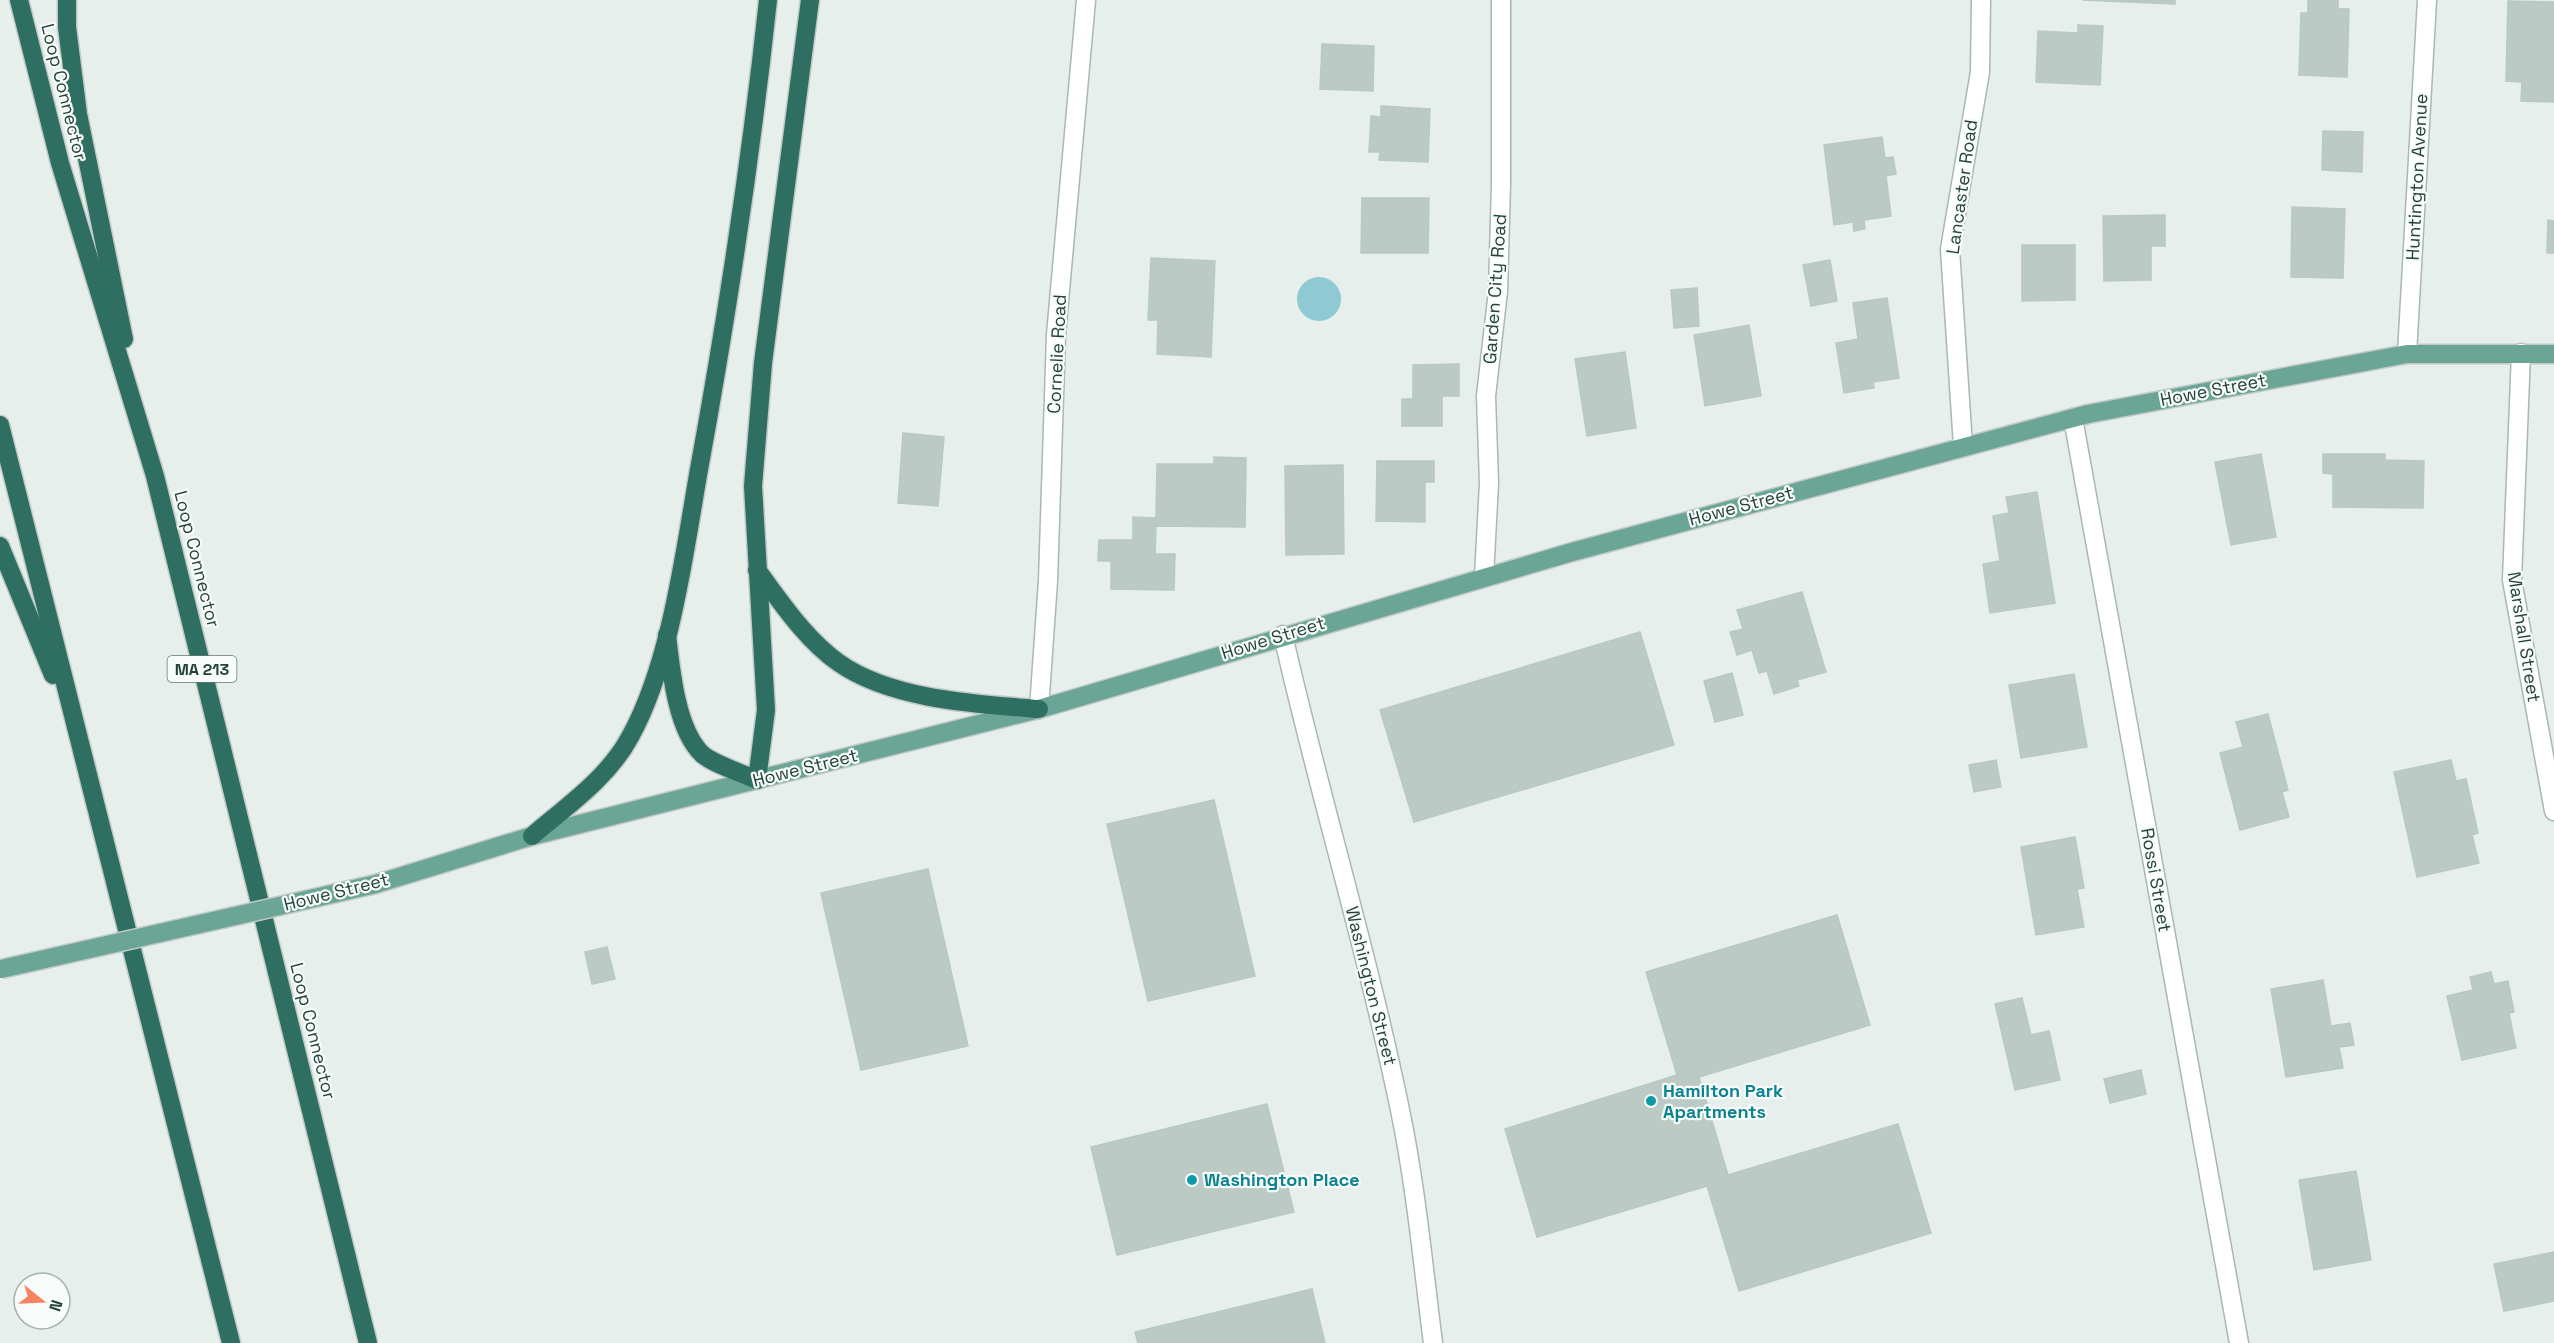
<svg xmlns="http://www.w3.org/2000/svg" width="2554" height="1343" font-family="'Space Grotesk',sans-serif">
  <rect width="100%" height="100%" fill="#e6efeb"/>
  <circle fill="#8ec9d4" cx="1319" cy="299" r="22"/>
  <g fill="#bbcac4" stroke="#b8c9c2" stroke-width="1.5">
    <polygon points="2082,0 2175,0 2175,4"/>
    <polygon points="2308,0 2338,0 2338,9 2349,9 2347,77 2299,75 2301,13 2308,13"/>
    <polygon points="2508,1 2554,2 2554,102 2521,101 2522,82 2506,81"/>
    <polygon points="2078,25 2103,26 2100,85 2036,82 2038,31 2078,33"/>
    <polygon points="1322,44 1374,46 1373,91 1320,89"/>
    <polygon points="1381,106 1430,109 1428,162 1379,160 1380,152 1369,152 1371,116 1381,117"/>
    <polygon points="2323,131 2363,132 2362,172 2322,170"/>
    <polygon points="1882,137 1885,158 1893,157 1896,174 1886,176 1891,216 1864,220 1865,229 1854,231 1853,222 1834,225 1824,145"/>
    <polygon points="1362,198 1429,198 1428,253 1361,253"/>
    <polygon points="2292,207 2345,209 2343,278 2291,277"/>
    <polygon points="2165,215 2165,246 2151,246 2151,280 2104,281 2103,216"/>
    <polygon points="2548,220 2554,221 2554,253 2547,253"/>
    <polygon points="2022,245 2075,245 2075,300 2022,301"/>
    <polygon points="1151,258 1215,261 1211,357 1157,354 1158,320 1148,320"/>
    <polygon points="1830,260 1837,301 1811,306 1803,265"/>
    <polygon points="1697,288 1699,326 1674,328 1671,290"/>
    <polygon points="1887,298 1899,378 1873,382 1874,388 1844,393 1836,343 1858,339 1853,303"/>
    <polygon points="1749,325 1761,396 1705,406 1694,335"/>
    <polygon points="1625,352 1636,428 1587,436 1575,359"/>
    <polygon points="1459,364 1459,396 1442,396 1442,426 1402,426 1402,399 1413,399 1413,365"/>
    <polygon points="903,433 944,437 938,506 898,503"/>
    <polygon points="2261,454 2276,537 2231,545 2215,462"/>
    <polygon points="2323,454 2385,454 2385,460 2424,461 2423,508 2333,507 2333,474 2323,473"/>
    <polygon points="1214,457 1246,458 1245,527 1156,526 1155,554 1175,554 1174,590 1111,589 1111,561 1098,561 1099,540 1133,540 1133,517 1156,518 1157,464 1214,464"/>
    <polygon points="1377,461 1434,461 1434,482 1425,482 1425,522 1376,521"/>
    <polygon points="1343,465 1344,554 1286,555 1285,466"/>
    <polygon points="2037,492 2055,603 1990,613 1983,564 2000,561 1993,516 2009,513 2006,497"/>
    <polygon points="1802,592 1826,672 1797,680 1799,686 1774,694 1767,671 1759,673 1752,650 1737,655 1730,632 1743,629 1737,610"/>
    <polygon points="1640,632 1674,745 1414,822 1380,710"/>
    <polygon points="1732,673 1743,715 1715,722 1704,681"/>
    <polygon points="2074,674 2087,747 2021,758 2009,685"/>
    <polygon points="2268,714 2288,790 2282,792 2289,817 2240,830 2220,753 2243,747 2236,722"/>
    <polygon points="1996,760 2001,787 1974,792 1969,765"/>
    <polygon points="2451,760 2456,781 2466,779 2478,833 2472,835 2479,863 2417,877 2394,772"/>
    <polygon points="1214,800 1255,976 1148,1001 1107,824"/>
    <polygon points="2075,837 2084,888 2077,889 2084,927 2036,935 2021,847"/>
    <polygon points="928,869 968,1046 861,1070 821,893"/>
    <polygon points="1837,915 1870,1025 1699,1077 1728,1175 1898,1124 1931,1233 1739,1291 1707,1186 1537,1237 1505,1129 1677,1075 1646,972"/>
    <polygon points="607,947 615,979 592,984 585,952"/>
    <polygon points="2491,972 2494,984 2508,981 2514,1012 2509,1013 2516,1048 2462,1060 2447,996 2473,990 2470,977"/>
    <polygon points="2323,980 2331,1026 2350,1023 2354,1045 2339,1047 2343,1068 2286,1077 2271,989"/>
    <polygon points="2022,998 2031,1035 2049,1031 2060,1080 2015,1090 1995,1004"/>
    <polygon points="2141,1070 2146,1094 2110,1103 2104,1079"/>
    <polygon points="1267,1104 1294,1212 1117,1255 1091,1147"/>
    <polygon points="2356,1171 2371,1260 2314,1270 2299,1180"/>
    <polygon points="2554,1252 2554,1301 2504,1311 2494,1264"/>
    <polygon points="1312,1289 1325,1343 1138,1343 1135,1332"/>
  </g>
  <g fill="none" stroke-linecap="round" stroke-linejoin="round">
    <g stroke="#a8b8b2" stroke-width="21">
      <g id="minor">
        <polyline points="2521,353 2512,580 2554,811"/>
        <polyline points="2407,354 2427,0"/>
        <polyline points="2073,418 2239,1343"/>
        <polyline points="1963,446 1950,249 1980,72 1981,0"/>
        <polyline points="1484,577 1489,483 1486,396 1498,291 1501,184 1501,0"/>
        <path d="M 1283,635 C 1319,794 1367,950 1400,1110 C 1416,1187 1423,1265 1433,1343"/>
        <polyline points="1039,709 1048,581 1056,335 1086,0"/>
      </g>
    </g>
    <g stroke="#c2cac8" stroke-width="21">
      <polyline id="major" points="376,884 532,836 1039,709 1572,552 2088,414 2407,354 2554,354"/>
    </g>
    <g stroke="#c2cac8" stroke-width="21">
      <g id="highway">
        <polyline points="19,0 60,163 155,476 368,1343"/>
        <polyline points="67,0 67,27 78,114 124,339"/>
        <polyline points="0,425 231,1343"/>
        <polyline points="0,546 53,675"/>
        <path d="M 757,570 C 781,602 805,639 839,663 C 892,700 977,704 1039,709"/>
        <path d="M 667,635 C 671,669 676,729 702,754 C 713,764 742,773 757,780 L 766,710 L 753,486 L 763,363 L 810,0"/>
        <path d="M 532,836 C 567,806 608,778 630,737 C 670,665 684,556 698,475 C 727,317 751,159 768,0"/>
      </g>
    </g>
    <use href="#minor" stroke="#fff" stroke-width="18"/>
    <use href="#major" stroke="#6aa596" stroke-width="18"/>
    <use href="#highway" stroke="#2f6f62" stroke-width="18"/>
    <g stroke="#c2cac8" stroke-width="21" stroke-linecap="butt">
      <polyline id="major-bridge" points="1,969 376,884"/>
    </g>
    <use href="#major-bridge" stroke="#6aa596" stroke-width="18"/>
  </g>
  <g fill="#0f9aa8" stroke="#f7fbf9" stroke-width="2">
    <circle cx="1651" cy="1101" r="6"/>
    <circle cx="1192" cy="1180" r="6"/>
  </g>
  <g text-anchor="middle" stroke-width="4.5" stroke-linejoin="round" paint-order="stroke">
    <rect fill="#f7fbf9" stroke="#637a73" stroke-width="1.5" x="167.5" y="656" width="69" height="26" rx="4.5"/>
    <g font-size="16" font-weight="bold" fill="#24423a">
      <text x="202" y="675">MA 213</text>
    </g>
    <g font-size="18" fill="#24423a" stroke="#f7fbf9">
      <text transform="translate(64 92) rotate(76)" y="6">Loop Connector</text>
      <text transform="translate(2417 177) rotate(-87)" y="6">Huntington Avenue</text>
      <text transform="translate(1962 187) rotate(-82)" y="6">Lancaster Road</text>
      <text transform="translate(1495 289) rotate(-86)" y="6">Garden City Road</text>
      <text transform="translate(1057 354) rotate(-87)" y="6">Cornelie Road</text>
      <text transform="translate(2213 390) rotate(-11)" y="6">Howe Street</text>
      <text transform="translate(1741 506) rotate(-15)" y="6">Howe Street</text>
      <text transform="translate(197 559) rotate(76)" y="6">Loop Connector</text>
      <text transform="translate(2524 637) rotate(81)" y="6">Marshall Street</text>
      <text transform="translate(1273 638) rotate(-17)" y="6">Howe Street</text>
      <text transform="translate(805 768) rotate(-14)" y="6">Howe Street</text>
      <text transform="translate(2156 880) rotate(80)" y="6">Rossi Street</text>
      <text transform="translate(336 892) rotate(-14)" y="6">Howe Street</text>
      <text transform="translate(1371 986) rotate(76)" y="6">Washington Street</text>
      <text transform="translate(313 1031) rotate(76)" y="6">Loop Connector</text>
    </g>
    <g font-size="18" font-weight="bold" fill="#0d838f" stroke="#f7fbf9" text-anchor="start">
      <text x="1663" y="1097">Hamilton Park<tspan x="1663" dy="21">Apartments</tspan></text>
      <text x="1204" y="1186">Washington Place</text>
    </g>
  </g>
  <g transform="translate(42 1301) rotate(108)"><circle r="28" fill="#f7fbf9" stroke="#a3b1ad" stroke-width="1.5"/>
  <path d="M0-4.5L10 22L0 15L-10 22Z" fill="#f4845f"/>
  <text y="-9" font-size="16" font-weight="bold" text-anchor="middle" fill="#24423a">N</text>
  </g>
</svg>
